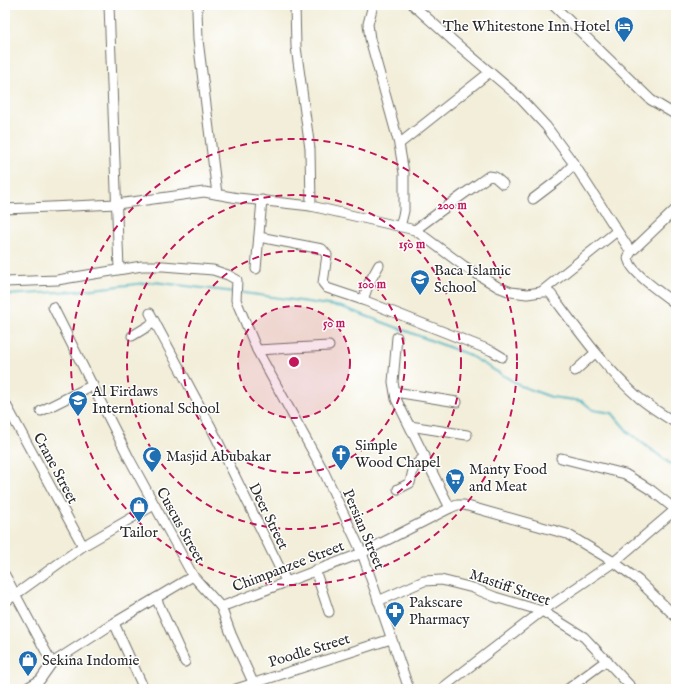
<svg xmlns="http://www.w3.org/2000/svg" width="681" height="694" font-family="'IM FELL English',serif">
  <rect width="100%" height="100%" fill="#fff"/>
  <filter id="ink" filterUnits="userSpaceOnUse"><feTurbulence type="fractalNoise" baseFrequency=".025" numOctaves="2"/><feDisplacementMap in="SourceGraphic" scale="8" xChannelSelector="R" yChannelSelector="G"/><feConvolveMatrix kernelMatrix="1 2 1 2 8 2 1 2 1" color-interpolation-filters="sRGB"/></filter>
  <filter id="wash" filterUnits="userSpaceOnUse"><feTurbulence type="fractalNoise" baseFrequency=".012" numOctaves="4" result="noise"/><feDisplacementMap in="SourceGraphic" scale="16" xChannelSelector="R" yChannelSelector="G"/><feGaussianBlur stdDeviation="0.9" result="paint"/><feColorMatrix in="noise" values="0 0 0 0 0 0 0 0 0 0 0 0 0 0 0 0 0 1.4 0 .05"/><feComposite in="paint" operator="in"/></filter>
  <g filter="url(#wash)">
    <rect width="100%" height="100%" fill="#f2eed9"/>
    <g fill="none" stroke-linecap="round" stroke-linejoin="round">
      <g stroke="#40afbd" stroke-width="2">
        <polyline points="238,292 342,307 467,354 521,386 551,397 582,401 593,410 612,413 629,433 676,468"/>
        <polyline points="5,295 76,291 154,282 234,292"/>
      </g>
    </g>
  </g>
  <g filter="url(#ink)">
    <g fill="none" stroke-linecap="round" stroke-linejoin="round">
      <g stroke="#716f68" stroke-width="11">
        <g id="minor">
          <polyline points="109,5 119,269"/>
          <polyline points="198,5 197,10 198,40 217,194"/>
          <polyline points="295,5 296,47 310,149 311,206"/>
          <polyline points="373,5 368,24 370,39 399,144 404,173 404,211 400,227"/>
          <polyline points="413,5 451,39 519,97 546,126 574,164 631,252"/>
          <polyline points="553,5 651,100 676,115"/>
          <polyline points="399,144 490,72"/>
          <polyline points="533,199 558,180 574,164"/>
          <path d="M 5,209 L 117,204 L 204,192 L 238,198 L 311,206 L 415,230 L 464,266 L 498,287 L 511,292 L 527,294 L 541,292 L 548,292 L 551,294 C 578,330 604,367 638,397 C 650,407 663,415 676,423"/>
          <path d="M 676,209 L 631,252 C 629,256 627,258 629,261 C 632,273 665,296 676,304"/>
          <polyline points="415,230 461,196 489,176 495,177 503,184"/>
          <polyline points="259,237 322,249 327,255 323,283 327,288 363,300 492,351 502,357"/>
          <polyline points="256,269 262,200"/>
          <polyline points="5,282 57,280 142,266 163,266 213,270 228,275 237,280 236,300 257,350 324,472 362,553 409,689"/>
          <polyline points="541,292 617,231"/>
          <polyline points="363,300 369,283 379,265"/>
          <polyline points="53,307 129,458 193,576 221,607 231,634 256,689"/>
          <polyline points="150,313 210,425 286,581"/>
          <polyline points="132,336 155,322"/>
          <polyline points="397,337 393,382 396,399 450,508"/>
          <polyline points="257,350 329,346"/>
          <polyline points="575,371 595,353"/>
          <polyline points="395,392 457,402"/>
          <polyline points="5,403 83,546"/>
          <polyline points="41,411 93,385"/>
          <polyline points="410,426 467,435"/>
          <polyline points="561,458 625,474 651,490 676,510"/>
          <polyline points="398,489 410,483 414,466 425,456"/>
          <polyline points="315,570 329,612"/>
          <polyline points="5,575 52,663"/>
          <polyline points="156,598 185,662"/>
          <polyline points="378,601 424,581 441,580 473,588 495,597 542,611 584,637 633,689"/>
          <polyline points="5,602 83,546 154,505"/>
          <polyline points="221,607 362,553 450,508 457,505 464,505 567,534 614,562 638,580 676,617"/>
          <polyline points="114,623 144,689"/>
          <polyline points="25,689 40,680 52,663 114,623 193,576"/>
          <polyline points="236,689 391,639"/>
          <polyline points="441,689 542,611 614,562 676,509"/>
          <polyline points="568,689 607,660"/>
        </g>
      </g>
      <use href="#minor" stroke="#fff" stroke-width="9"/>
    </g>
  </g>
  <circle cx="294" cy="362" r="56" fill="#c2185b" fill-opacity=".12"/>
  <g fill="none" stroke="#c2185b" stroke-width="2" stroke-dasharray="7 5">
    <circle cx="294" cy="362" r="56"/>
    <circle cx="294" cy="362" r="111"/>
    <circle cx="294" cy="362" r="167"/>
    <circle cx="294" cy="362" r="223"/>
  </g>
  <defs>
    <g id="hotel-pin" transform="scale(1)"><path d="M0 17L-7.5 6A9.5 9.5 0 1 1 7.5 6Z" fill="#1f6fb2" stroke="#fff"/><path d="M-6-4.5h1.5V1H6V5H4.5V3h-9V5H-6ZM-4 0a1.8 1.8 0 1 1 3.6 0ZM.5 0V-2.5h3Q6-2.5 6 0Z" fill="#fff"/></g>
    <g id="school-pin" transform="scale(1)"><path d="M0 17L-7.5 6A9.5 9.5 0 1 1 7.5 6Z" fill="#1f6fb2" stroke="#fff"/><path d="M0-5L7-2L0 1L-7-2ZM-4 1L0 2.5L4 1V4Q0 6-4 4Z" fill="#fff"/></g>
    <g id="church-pin" transform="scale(1)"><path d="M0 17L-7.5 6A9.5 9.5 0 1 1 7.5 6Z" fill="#1f6fb2" stroke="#fff"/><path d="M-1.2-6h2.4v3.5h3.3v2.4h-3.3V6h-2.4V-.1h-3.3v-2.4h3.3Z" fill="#fff"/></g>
    <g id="mosque-pin" transform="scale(1)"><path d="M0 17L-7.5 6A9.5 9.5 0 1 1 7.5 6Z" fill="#1f6fb2" stroke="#fff"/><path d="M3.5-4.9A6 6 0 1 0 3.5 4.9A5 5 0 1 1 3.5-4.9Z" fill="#fff"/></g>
    <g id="supermarket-pin" transform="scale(1)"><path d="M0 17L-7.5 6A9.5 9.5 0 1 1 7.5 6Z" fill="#1f6fb2" stroke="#fff"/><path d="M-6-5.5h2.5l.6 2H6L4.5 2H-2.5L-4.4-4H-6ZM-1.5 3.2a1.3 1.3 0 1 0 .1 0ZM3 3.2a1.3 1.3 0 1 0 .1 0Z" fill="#fff"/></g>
    <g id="shop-pin" transform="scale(1)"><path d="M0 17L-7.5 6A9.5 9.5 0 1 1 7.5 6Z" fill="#1f6fb2" stroke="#fff"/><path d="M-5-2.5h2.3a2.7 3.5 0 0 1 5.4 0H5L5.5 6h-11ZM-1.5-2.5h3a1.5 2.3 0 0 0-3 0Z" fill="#fff"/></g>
    <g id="pharmacy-pin" transform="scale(1)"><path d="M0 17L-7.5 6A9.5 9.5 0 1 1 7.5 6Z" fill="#1f6fb2" stroke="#fff"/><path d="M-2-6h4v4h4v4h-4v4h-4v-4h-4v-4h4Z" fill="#fff"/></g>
  </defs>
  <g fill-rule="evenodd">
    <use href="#hotel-pin" x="624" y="26"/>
    <use href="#school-pin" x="420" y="279"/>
    <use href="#school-pin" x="78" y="400"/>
    <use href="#church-pin" x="341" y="454"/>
    <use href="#mosque-pin" x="152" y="456"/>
    <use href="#supermarket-pin" x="455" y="478"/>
    <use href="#shop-pin" x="139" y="506"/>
    <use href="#pharmacy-pin" x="395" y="611"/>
    <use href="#shop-pin" x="28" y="660"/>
  </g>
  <g text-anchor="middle" stroke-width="3" stroke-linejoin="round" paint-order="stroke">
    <g font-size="15" fill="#2b2b2b" stroke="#fff" text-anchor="start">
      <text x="610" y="31" text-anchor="end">The Whitestone Inn Hotel</text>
      <text x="434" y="275">Baca Islamic<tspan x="434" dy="17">School</tspan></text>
      <text x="92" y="396">Al Firdaws<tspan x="92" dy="17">International School</tspan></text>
      <text x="355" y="450">Simple<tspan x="355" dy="17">Wood Chapel</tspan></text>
      <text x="166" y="461">Masjid Abubakar</text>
      <text x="469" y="474">Manty Food<tspan x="469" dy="17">and Meat</tspan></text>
      <text x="139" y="537" text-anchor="middle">Tailor</text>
      <text x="409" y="607">Pakscare<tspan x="409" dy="17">Pharmacy</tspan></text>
      <text x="42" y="665">Sekina Indomie</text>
    </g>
    <g font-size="15" fill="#2b2b2b" stroke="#fff">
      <text transform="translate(56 468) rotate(62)" y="5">Crane Street</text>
      <text transform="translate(269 516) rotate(64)" y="5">Deer Street</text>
      <text transform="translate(181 525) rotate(61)" y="5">Cuscus Street</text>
      <text transform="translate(364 529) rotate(67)" y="5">Persian Street</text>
      <text transform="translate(288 566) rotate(-21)" y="5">Chimpanzee Street</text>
      <text transform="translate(510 587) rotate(19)" y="5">Mastiff Street</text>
      <text transform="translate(309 650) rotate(-17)" y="5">Poodle Street</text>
    </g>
  </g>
  <circle cx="294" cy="362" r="6" fill="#c2185b" stroke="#fff" stroke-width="2"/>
  <g font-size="12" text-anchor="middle" font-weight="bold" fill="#c2185b" stroke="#fff" stroke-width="3" stroke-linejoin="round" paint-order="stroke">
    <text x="452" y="209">200 m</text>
    <text x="412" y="248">150 m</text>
    <text x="372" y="288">100 m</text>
    <text x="334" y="327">50 m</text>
  </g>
  <rect width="681" height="694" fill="none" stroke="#fff" stroke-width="20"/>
</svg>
